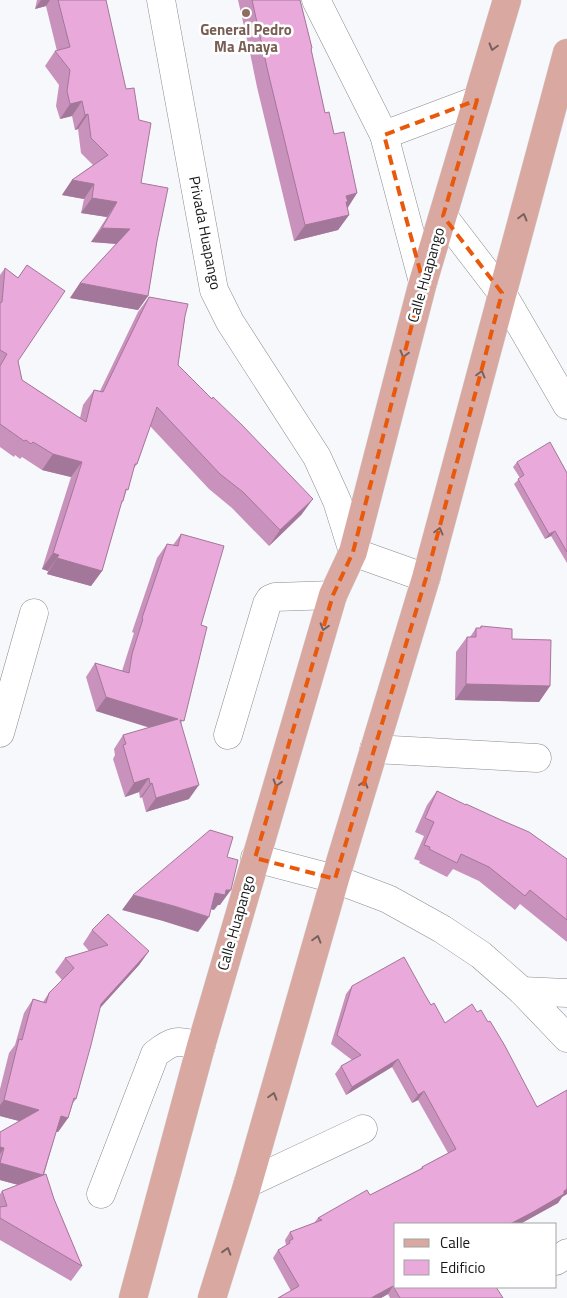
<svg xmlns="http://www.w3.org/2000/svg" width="567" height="1298" font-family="'Titillium Web',sans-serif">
  <rect width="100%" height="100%" fill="#f7f8fb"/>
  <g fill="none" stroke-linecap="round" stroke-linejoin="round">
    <g stroke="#8c8c90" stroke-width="29">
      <g id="minor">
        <polyline points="161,0 214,290 230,322 317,457 337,501 353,552 426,578"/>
        <polyline points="316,0 384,135 423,282"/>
        <polyline points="384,135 477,100"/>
        <polyline points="443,216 502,293 567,405"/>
        <polyline points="0,733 34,613"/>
        <polyline points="228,735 267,604 270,599 275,597 333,595"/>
        <polyline points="374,749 537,758"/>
        <polyline points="255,858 335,879 388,899 442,929 481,955 522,991 567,1038"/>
        <polyline points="522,991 567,993"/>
        <polyline points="248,1183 363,1129"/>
        <path d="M 101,1194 L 155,1054 C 175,1038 177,1041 201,1046"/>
        <polyline points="556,1261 567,1253"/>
      </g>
    </g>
    <g stroke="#d5d5d6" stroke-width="29">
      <g id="major">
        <polyline points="133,1298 201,1046 333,595 353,552 423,282 507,0"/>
        <polyline points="212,1298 248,1183 335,879 426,578 567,53"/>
      </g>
    </g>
    <use href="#minor" stroke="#fff" stroke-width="28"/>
    <use href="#major" stroke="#d9a8a1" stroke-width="28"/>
  </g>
  <g fill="#c892bc">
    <polygon points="37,0 106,0 141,183 157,241 148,296 138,310 70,298 80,283 116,244 91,242 107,217 81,213 84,199 62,195 72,180 93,165 81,153 78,129 75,130 72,116 60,119 56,106 59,85 45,66 55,51 57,51 46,6 35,9"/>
    <polygon points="238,0 300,0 312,48 311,50 325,113 334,134 357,193 347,208 349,215 338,230 294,241 257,87 249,48"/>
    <polygon points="27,265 18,361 22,380 80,418 83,405 94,390 100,391 138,312 149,297 185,316 178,365 302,514 269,546 232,508 209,489 150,426 137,464 134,468 123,501 121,504 102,571 91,586 47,574 48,571 42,569 71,477 42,470 22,457 20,459 15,455 14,457 0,447 0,275 5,268 18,278"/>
    <polygon points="517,462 567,473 567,563 551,536 545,539 514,484 520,478 513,467"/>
    <polygon points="181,534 201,625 181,725 189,799 146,812 142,797 140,798 139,792 125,797 113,759 115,755 114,749 123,735 150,728 96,711 86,677 95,663 122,671 134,633 132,632 157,558 167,544 173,545"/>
    <polygon points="481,626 512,639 550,686 539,702 455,700 456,652 467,637 470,637 476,628 480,628"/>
    <polygon points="437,791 567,859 567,942 520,904 515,910 479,881 453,869 447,877 419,863 420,861 414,859 424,836 415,832 427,805"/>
    <polygon points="92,930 149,951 139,965 100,1008 76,1099 73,1103 68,1118 58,1132 56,1132 44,1175 82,1266 71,1281 0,1240 0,1194 2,1191 18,1185 0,1180 0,1132 20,1121 0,1116 0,1089 9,1053 15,1045 24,1013 33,999 43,1002 49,993 62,980 55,972 65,958 89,951 83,944"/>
    <polygon points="352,986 425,995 431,1005 445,1023 537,1107 567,1090 567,1194 562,1197 558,1203 520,1224 396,1224 503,1298 390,1298 388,1294 381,1298 278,1298 291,1291 273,1258 278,1250 285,1246 286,1245 285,1240 290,1232 314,1223 318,1218 370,1195 420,1169 422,1167 448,1153 418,1100 412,1103 392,1067 346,1095 335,1074 341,1066 352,1060 331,1044 346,994"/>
  </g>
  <g fill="#a37799">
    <polygon points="41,0 50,0 46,6 35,9"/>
    <polygon points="82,101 72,116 60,119 70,104"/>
    <polygon points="88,114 78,129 75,130 85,115"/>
    <polygon points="72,180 94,184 84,199 62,195"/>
    <polygon points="357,193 347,209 342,210 346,196"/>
    <polygon points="92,198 117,202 107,217 81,213"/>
    <polygon points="349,215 338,230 294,241 305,225"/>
    <polygon points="102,228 130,229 119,244 91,242"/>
    <polygon points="80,283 148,296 138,310 70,298"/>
    <polygon points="53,454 82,462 71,477 42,470"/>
    <polygon points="313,499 302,514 269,546 280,530"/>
    <polygon points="555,531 551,536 545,539 549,534"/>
    <polygon points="53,553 59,555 48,571 42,569"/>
    <polygon points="57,558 102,571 91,586 47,574"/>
    <polygon points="466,684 550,686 539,702 455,700"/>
    <polygon points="106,697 178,719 168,733 96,711"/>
    <polygon points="149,778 139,792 125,797 134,783"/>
    <polygon points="152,783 142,797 140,798 150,784"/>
    <polygon points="199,785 189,799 146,812 156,798"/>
    <polygon points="226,890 231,890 220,905 218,905 214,910 205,908 215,893"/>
    <polygon points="133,895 174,906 209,917 198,932 163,921 122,910"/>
    <polygon points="149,951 139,965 91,1018 101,1004"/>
    <polygon points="398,1059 392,1067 346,1095 352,1087"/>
    <polygon points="424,1091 418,1100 412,1103 418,1095"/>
    <polygon points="4,1100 39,1110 30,1124 0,1116 0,1105"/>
    <polygon points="61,1116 68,1118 58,1132 51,1130"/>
    <polygon points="0,1147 4,1148 0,1154"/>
    <polygon points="0,1163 43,1175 34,1189 0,1180"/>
    <polygon points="567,1189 567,1194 562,1197 558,1203 520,1224 510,1224"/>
    <polygon points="393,1286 388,1294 381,1298 371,1298"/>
  </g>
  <g fill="#e9aadb" stroke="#a37799">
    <polygon points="58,0 106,0 126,89 134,88 139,120 151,123 141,183 168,188 157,241 148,296 80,283 130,229 102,228 117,202 92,198 94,184 72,180 108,155 91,138 88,114 85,115 82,101 70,104 67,91 70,70 55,51 70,47"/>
    <polygon points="252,0 300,0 312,48 311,49 325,113 329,112 334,134 344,132 357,193 346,196 348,202 346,202 349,215 305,225 268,72"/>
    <polygon points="27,265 65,291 18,361 22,380 86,422 94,390 103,392 149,297 188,304 185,316 178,365 212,399 213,397 242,425 313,499 280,530 243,492 220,474 157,407 137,464 135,464 128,490 126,489 123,501 122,501 102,571 57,558 59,555 53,553 82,462 53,454 33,442 31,444 26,440 24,441 0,424 0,366 7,354 0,350 0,303 2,302 5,268 18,278"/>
    <polygon points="550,442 567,473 567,552 555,531 549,534 518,479 524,475 517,462"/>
    <polygon points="181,534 224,546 201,625 207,627 184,721 180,720 199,785 156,798 152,783 150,784 149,778 134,783 123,745 126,744 123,735 178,719 106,697 95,663 129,673 132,654 143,619 142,618 167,544 178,546"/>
    <polygon points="481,626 512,629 512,639 551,640 550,686 466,684 467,637 476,637 476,628 481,628"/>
    <polygon points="437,791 466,805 466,804 501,820 529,832 567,859 567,920 530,890 525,896 489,867 461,854 457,863 429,849 430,847 424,845 434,822 425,818"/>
    <polygon points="210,830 233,837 227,857 238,860 231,890 226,890 225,895 215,893 209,917 174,906 133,895"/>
    <polygon points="108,914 149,951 101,1004 91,1045 76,1099 74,1098 68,1118 61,1116 43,1175 0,1163 4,1148 0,1147 0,1132 39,1110 4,1100 19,1039 22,1040 33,999 46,1003 49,993 74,968 65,958 108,945 92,930"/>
    <polygon points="404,957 425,995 431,1005 434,1003 445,1023 472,1004 477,1012 481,1010 488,1022 490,1021 505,1046 537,1107 567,1090 567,1189 564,1191 564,1194 533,1212 510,1224 396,1224 396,1287 496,1287 503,1298 400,1298 393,1286 371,1298 278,1298 299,1286 278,1250 290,1243 289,1241 293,1239 290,1232 322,1220 318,1218 367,1190 370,1195 423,1168 422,1167 456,1149 424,1091 418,1095 398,1059 352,1087 341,1066 361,1055 337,1035 352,986"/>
    <polygon points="46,1174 54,1199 82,1266 0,1218 0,1207 7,1206 2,1191"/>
  </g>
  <defs><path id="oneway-chevron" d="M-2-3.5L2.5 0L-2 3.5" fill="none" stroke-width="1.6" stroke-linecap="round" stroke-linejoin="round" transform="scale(1.25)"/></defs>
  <g stroke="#78605d">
    <use href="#oneway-chevron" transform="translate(493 47) rotate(106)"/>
    <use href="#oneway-chevron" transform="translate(523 217) rotate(-75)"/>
    <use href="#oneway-chevron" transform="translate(404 354) rotate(105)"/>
    <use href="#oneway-chevron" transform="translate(481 374) rotate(-75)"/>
    <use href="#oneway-chevron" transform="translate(439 531) rotate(-75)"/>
    <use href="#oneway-chevron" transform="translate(324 627) rotate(107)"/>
    <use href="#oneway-chevron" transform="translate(277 783) rotate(107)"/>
    <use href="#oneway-chevron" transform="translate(364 784) rotate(-73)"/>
    <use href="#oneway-chevron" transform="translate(317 939) rotate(-74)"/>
    <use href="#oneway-chevron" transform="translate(273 1096) rotate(-74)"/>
    <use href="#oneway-chevron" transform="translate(227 1251) rotate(-73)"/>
  </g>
  <path fill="none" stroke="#e8590c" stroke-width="4" stroke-dasharray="10 6" stroke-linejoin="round" d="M 477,100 L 443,216 L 502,293 L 426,578 L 335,879 L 255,858 L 333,595 L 353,552 L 423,282 L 384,135 Z"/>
  <circle fill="#8d6e63" stroke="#fff" stroke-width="2" cx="246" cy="13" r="5"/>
  <g text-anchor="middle" stroke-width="5" stroke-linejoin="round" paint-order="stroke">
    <g font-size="15" font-weight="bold" fill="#785e54" stroke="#fff">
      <text x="246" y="35">General Pedro<tspan x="246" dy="17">Ma Anaya</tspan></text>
    </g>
    <g font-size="15" fill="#171819" stroke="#fff">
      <text transform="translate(205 233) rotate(79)" y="5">Privada Huapango</text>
      <text transform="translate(426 275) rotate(-74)" y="5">Calle Huapango</text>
      <text transform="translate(236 923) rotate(-74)" y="5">Calle Huapango</text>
    </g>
  </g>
  <rect x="394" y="1223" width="162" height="65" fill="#ffffff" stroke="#a2a3a3"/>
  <rect x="404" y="1239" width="25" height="8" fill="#d9a8a1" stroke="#a2a3a3"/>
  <text x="440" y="1248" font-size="15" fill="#171819">Calle</text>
  <rect x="404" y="1260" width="25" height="15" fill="#e9aadb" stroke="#a2a3a3"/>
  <text x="440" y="1273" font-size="15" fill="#171819">Edificio</text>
</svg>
